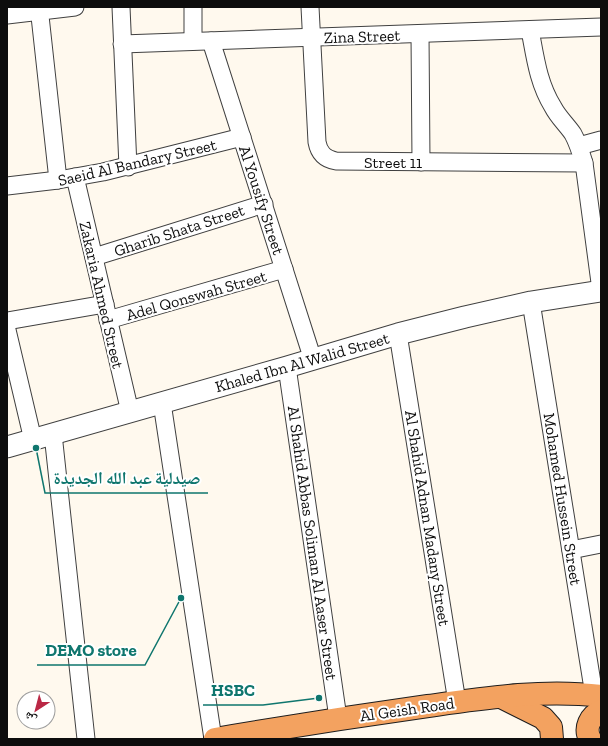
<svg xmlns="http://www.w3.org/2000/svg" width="608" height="746" font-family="'Zilla Slab','Noto Naskh Arabic',serif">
  <rect width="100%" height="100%" fill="#fff9ee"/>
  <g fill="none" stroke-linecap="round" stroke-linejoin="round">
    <g stroke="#404040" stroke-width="19">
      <g id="minor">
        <polyline points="39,7 58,180"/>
        <polyline points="121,7 128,167"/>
        <polyline points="193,7 193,41"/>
        <path d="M 310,7 L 317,142 C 319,153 325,159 336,161 L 584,163"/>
        <polyline points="7,15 75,7"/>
        <path d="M 530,30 C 535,56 538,83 553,107 C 558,117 567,125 573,134 C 578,143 581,153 584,163 L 601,290"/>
        <polyline points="420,34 421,162"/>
        <polyline points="211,41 313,360"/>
        <polyline points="122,44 601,27"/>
        <polyline points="579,146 601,140"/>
        <polyline points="75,177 130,412"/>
        <polyline points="7,186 58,180 103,172 242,137"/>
        <polyline points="94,257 264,204"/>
        <polyline points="531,302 594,695"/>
        <polyline points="108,320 284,269"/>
        <polyline points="7,321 105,304"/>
        <polyline points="7,330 33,440"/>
        <polyline points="398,334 457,702"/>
        <polyline points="287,367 338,718"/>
        <polyline points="162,403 213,739"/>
        <polyline points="53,434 86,739"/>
        <polyline points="571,550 601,544"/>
      </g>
    </g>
    <g stroke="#404040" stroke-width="23">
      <polyline id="tertiary" points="7,447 287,367 398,334 465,317 531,302 601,291"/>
    </g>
    <g stroke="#1e1e1e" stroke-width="24">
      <g id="trunk">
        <polyline points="501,697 543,718 551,727 552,739"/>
        <path d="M 215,739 C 286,727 357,716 428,706 C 485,698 543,689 601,696"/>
        <path d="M 590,739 C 584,728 590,716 601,711"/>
      </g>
    </g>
    <use href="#minor" stroke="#fff" stroke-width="17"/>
    <use href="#tertiary" stroke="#fff" stroke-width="21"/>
    <use href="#trunk" stroke="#f3a260" stroke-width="22"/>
  </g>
  <g text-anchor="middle" stroke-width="4" stroke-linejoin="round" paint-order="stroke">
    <g font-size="16" fill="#0d0d0d" stroke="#fff">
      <text transform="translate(362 36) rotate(-2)" y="6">Zina Street</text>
      <text transform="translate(137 162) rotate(-13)" y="6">Saeid Al Bandary Street</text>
      <text x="393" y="168">Street 11</text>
      <text transform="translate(262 200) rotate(72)" y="6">Al Yousify Street</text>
      <text transform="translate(179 230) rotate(-18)" y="6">Gharib Shata Street</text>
      <text transform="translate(102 295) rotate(77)" y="6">Zakaria Ahmed Street</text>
      <text transform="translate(196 295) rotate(-16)" y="6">Adel Qonswah Street</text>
      <text transform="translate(302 362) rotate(-16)" y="6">Khaled Ibn Al Walid Street</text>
      <text transform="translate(563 499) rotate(81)" y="6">Mohamed Hussein Street</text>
      <text transform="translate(428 518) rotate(81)" y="6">Al Shahid Adnan Madany Street</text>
      <text transform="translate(313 543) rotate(82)" y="6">Al Shahid Abbas Soliman Al Aaser Street</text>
      <text transform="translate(407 709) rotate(-8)" y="6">Al Geish Road</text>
    </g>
  </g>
  <path fill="none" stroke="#0f766e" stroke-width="1.5" d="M36 448L45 493H208M181 598L145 665H37M319 698L263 705H203"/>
  <g fill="#0f766e" stroke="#fff" stroke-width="1.5">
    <circle cx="36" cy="448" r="4"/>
    <circle cx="181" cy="598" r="4"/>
    <circle cx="319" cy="698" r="4"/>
  </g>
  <g font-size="17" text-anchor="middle" font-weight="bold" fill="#0f766e" stroke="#fff" stroke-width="4" stroke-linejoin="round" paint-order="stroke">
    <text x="127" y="484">صيدلية عبد الله الجديدة</text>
    <text x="91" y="656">DEMO store</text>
    <text x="233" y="696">HSBC</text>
  </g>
  <rect width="608" height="746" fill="none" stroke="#0d0d0d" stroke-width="16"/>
  <g transform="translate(36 710) rotate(216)"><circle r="19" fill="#ffffff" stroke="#9e9e9e"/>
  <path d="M0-3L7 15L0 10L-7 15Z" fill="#ba2845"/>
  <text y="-6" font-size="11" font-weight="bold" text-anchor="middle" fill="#0d0d0d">ش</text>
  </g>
</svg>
